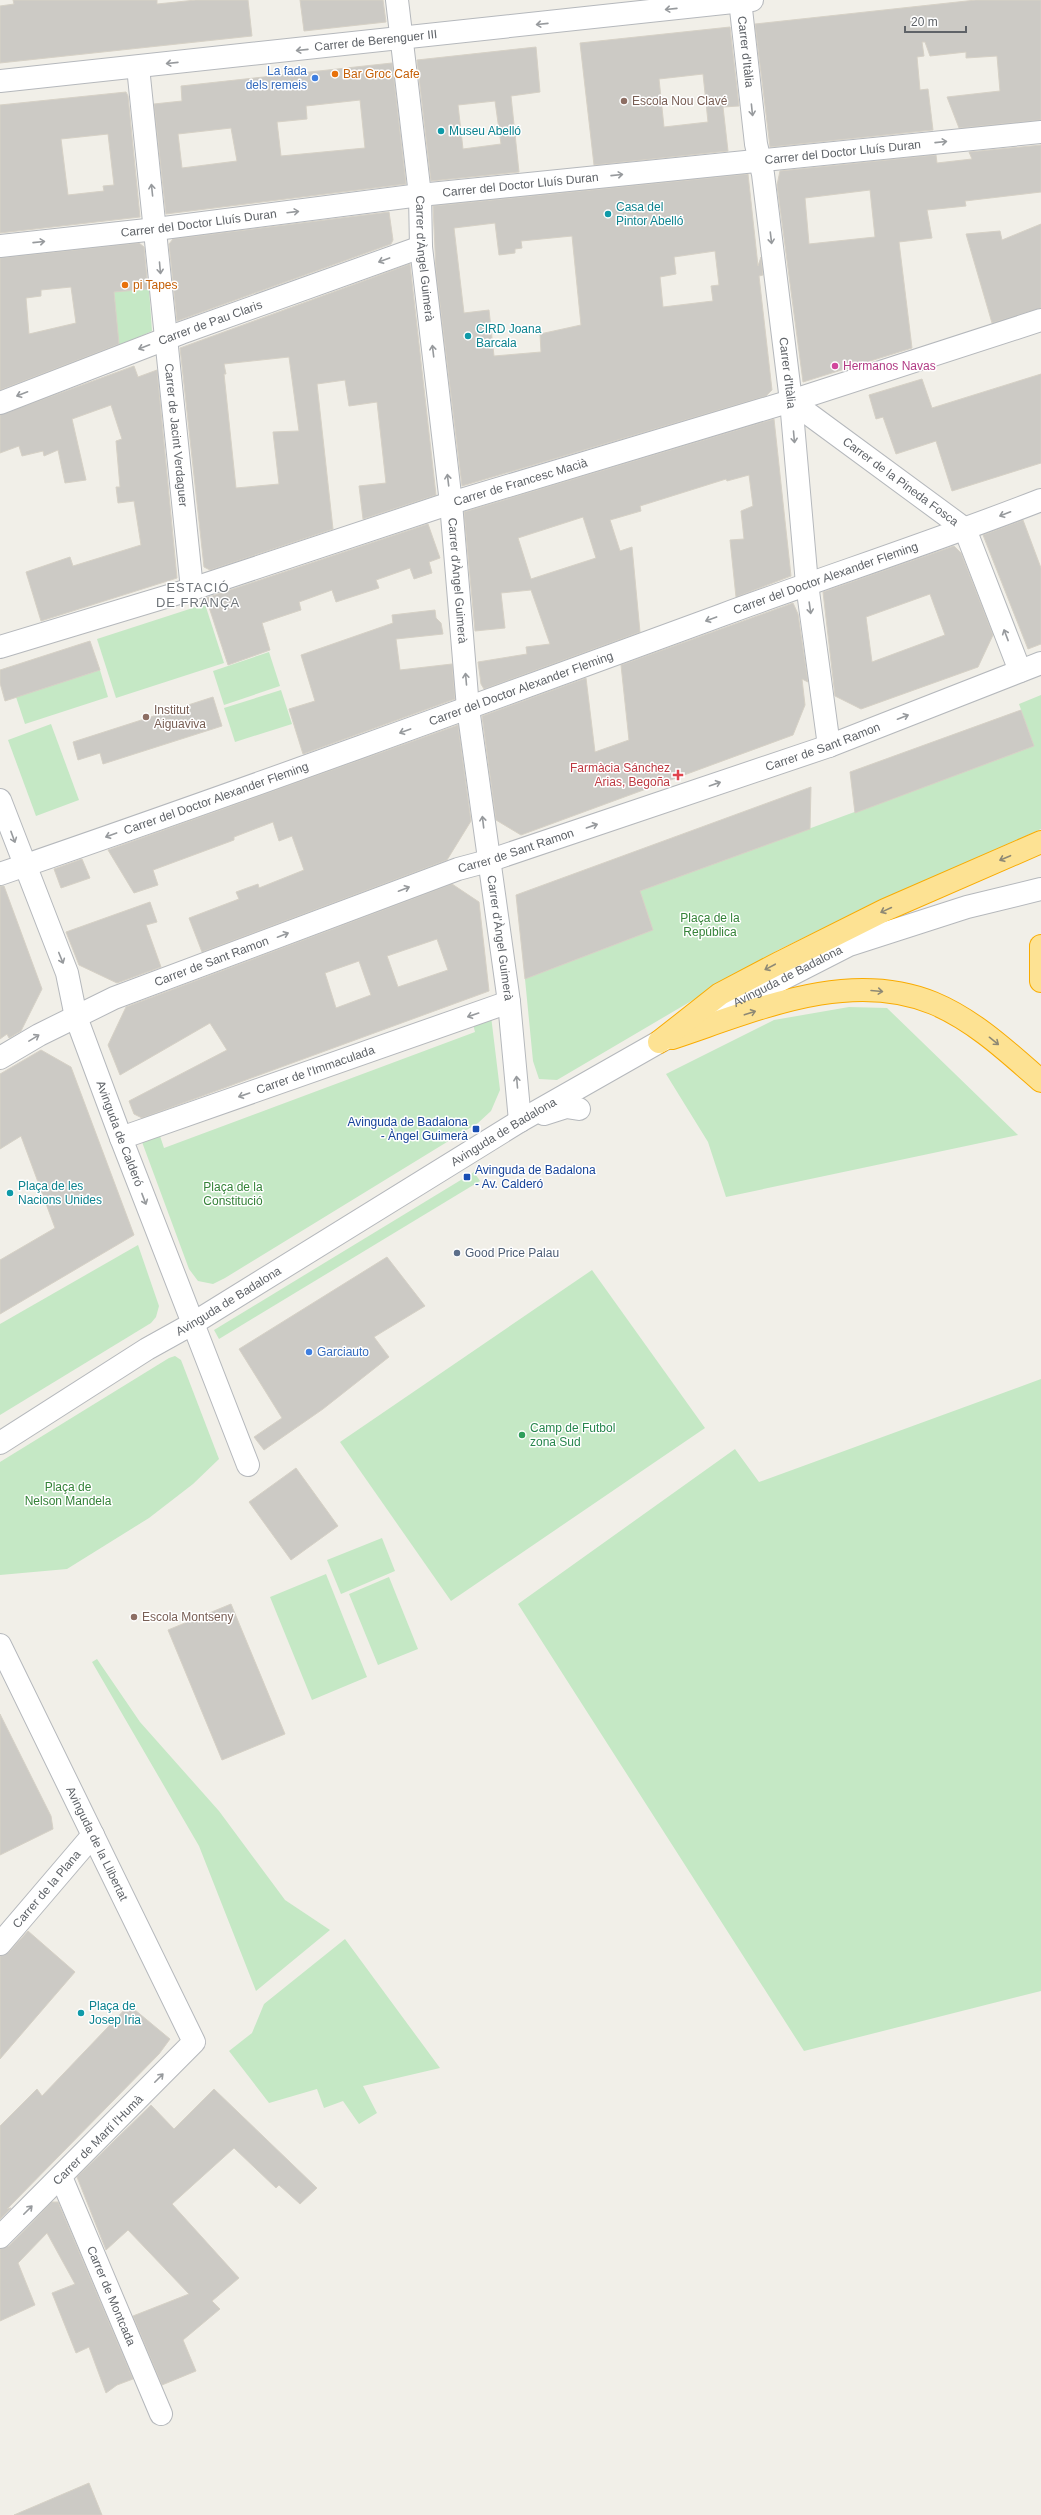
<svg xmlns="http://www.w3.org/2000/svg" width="1041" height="2515" font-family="Arial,sans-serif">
  <rect width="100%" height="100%" fill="#f1efe8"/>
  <g fill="#c5e8c5">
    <polygon points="149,289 152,331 119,346 114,292"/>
    <polygon points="205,604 224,663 116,698 97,639"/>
    <polygon points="269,652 280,686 224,705 213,671"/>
    <polygon points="100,670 108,697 25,724 16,697"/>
    <polygon points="281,690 292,724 235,742 224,708"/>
    <polygon points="1041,695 1041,829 893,895 778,950 557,1080 539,1079 533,1061 525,979 653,930 640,891 1034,746 1019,704"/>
    <polygon points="51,724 79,800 36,816 8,740"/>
    <polygon points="849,1007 887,1008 1018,1135 726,1197 708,1142 666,1074 774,1020"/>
    <polygon points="491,1016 500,1090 491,1111 478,1123 225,1278 213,1284 198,1281 189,1269 142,1142 160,1136 164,1148 475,1032 473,1024"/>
    <polygon points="474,1172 480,1181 219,1339 214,1330"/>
    <polygon points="138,1245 159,1306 156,1317 151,1323 0,1415 0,1324"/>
    <polygon points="592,1270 705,1428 451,1601 340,1442"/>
    <polygon points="175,1356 181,1360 219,1459 193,1484 149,1518 67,1569 0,1575 0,1462 169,1358"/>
    <polygon points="1041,1379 1041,1991 804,2051 518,1604 735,1449 759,1482"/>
    <polygon points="382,1538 395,1571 341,1594 327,1560"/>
    <polygon points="326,1574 367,1677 312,1700 270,1597"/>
    <polygon points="389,1577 418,1649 378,1665 349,1594"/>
    <polygon points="97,1659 140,1722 219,1811 285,1900 330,1930 256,1991 199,1846 92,1662"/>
    <polygon points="345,1939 440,2068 363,2086 377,2113 359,2124 343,2101 324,2108 317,2089 269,2103 229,2051 252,2033 264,2004"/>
  </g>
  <g fill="#cccac5" stroke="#d6d1c6" fill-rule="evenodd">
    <polygon points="13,0 157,0 157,4 196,0 248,0 252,36 0,63 0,6 14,4"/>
    <polygon points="300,0 383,0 386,22 304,31"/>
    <polygon points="976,0 1041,0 1041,120 959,128 947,97 1000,91 997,56 966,58 966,52 930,56 925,42 922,42 924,56 917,57 920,90 928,89 933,130 770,147 755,24"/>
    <path d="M 730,27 L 739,106 L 723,107 L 728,151 L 594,165 L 580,43 ZM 703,74 L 708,122 L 664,127 L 659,79 Z"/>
    <path d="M 536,47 L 540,92 L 511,96 L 519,172 L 431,181 L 417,60 ZM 495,101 L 501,144 L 463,149 L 458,105 Z"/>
    <path d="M 392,63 L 406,184 L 166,214 L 154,104 L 182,101 L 181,86 ZM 360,100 L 365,148 L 281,156 L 277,122 L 307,119 L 306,106 ZM 231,128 L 237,161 L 182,168 L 178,134 Z"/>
    <path d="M 126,92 L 128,96 L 140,217 L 0,233 L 0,105 ZM 108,134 L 114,185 L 103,186 L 104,191 L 68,195 L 61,139 Z"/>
    <path d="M 1041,145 L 1041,192 L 965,201 L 966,206 L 927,210 L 932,238 L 899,242 L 912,348 L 803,382 L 777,185 L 780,171 L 936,155 L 937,163 L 972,159 L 969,152 ZM 870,190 L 875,237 L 809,244 L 805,198 Z"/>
    <path d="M 748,174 L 758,266 L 761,257 L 763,275 L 759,276 L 772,390 L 766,396 L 462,486 L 436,271 L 433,206 ZM 495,223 L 499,255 L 515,253 L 515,249 L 522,248 L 521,241 L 572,236 L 581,325 L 540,334 L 541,352 L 494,356 L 489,310 L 464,313 L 454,228 ZM 715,251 L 719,285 L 711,286 L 713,301 L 663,307 L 660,277 L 676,274 L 674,257 Z"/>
    <polygon points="389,212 393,240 391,244 177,321 169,244 173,239"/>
    <polygon points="1041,224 1041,308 992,323 966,234 1000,231 1002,240"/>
    <path d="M 139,243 L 144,247 L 148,289 L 114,292 L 119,344 L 0,390 L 0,258 ZM 71,287 L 76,323 L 29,334 L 26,298 L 41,296 L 41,290 Z"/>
    <path d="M 410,264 L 436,495 L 363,519 L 359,486 L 386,483 L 377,402 L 349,406 L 345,380 L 317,384 L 333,529 L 210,570 L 204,567 L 180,348 ZM 289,357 L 299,431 L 273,432 L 279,484 L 236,488 L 224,374 L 226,374 L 224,364 Z"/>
    <polygon points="134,366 138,377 157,370 177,578 41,621 26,572 70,557 73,566 141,545 134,501 118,503 116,487 120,487 116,441 122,439 111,405 72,419 86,480 65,483 58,450 44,456 43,451 22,456 19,446 0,453 0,415"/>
    <polygon points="1041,374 1041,463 952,491 936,441 896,454 883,417 876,419 869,395 922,379 932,408"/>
    <path d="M 774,419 L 791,576 L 736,597 L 730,540 L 744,539 L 741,511 L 753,506 L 749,475 L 727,481 L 726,479 L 640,506 L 641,511 L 610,520 L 620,551 L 632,547 L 640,632 L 484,689 L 481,684 L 478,662 L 527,654 L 526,647 L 550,644 L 531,590 L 501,593 L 505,628 L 475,631 L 464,512 ZM 583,517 L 596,558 L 531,579 L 518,538 Z"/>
    <polygon points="1023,520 1041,568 1041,644 1028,649 983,535"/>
    <polygon points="428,524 440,558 429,562 432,573 414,579 410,568 376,580 379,588 336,602 332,590 299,602 301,610 262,623 270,650 228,665 206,598"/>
    <path d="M 954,546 L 961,553 L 993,635 L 978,667 L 861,709 L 835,696 L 823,592 ZM 930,594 L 945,635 L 872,662 L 866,617 Z"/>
    <polygon points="793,603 798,614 808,682 802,679 805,705 793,735 521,835 496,820 482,716 586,678 595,752 629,740 621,665"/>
    <polygon points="435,610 436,618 441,623 443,634 396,639 400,670 452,664 455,699 303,754 289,709 315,701 301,655 393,623 392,615"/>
    <polygon points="90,641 100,670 5,701 0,683 0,670"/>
    <polygon points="213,697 222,726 103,764 100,753 78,760 73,742"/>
    <polygon points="1021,710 1034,746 855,813 850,772"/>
    <polygon points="458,725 471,821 447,860 202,952 189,918 239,899 236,892 258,884 259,888 304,870 292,836 279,841 273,822 234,837 234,840 153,870 158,885 134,893 108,850"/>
    <polygon points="811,787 810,829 640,891 653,930 525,979 516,895"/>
    <polygon points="82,859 90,878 61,888 54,869"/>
    <path d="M 452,884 L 479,902 L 489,991 L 142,1118 L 134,1114 L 129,1101 L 227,1050 L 210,1023 L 120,1075 L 108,1045 L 126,1007 ZM 437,939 L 448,970 L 398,987 L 387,956 ZM 359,961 L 371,995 L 336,1008 L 325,973 Z"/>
    <polygon points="0,886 4,886 42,989 21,1031 9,1038 7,1034 0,1039"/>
    <polygon points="150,902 157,922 146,925 161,967 117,983 79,965 66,932"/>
    <polygon points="41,1050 71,1067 134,1235 0,1314 0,1260 55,1228 21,1136 0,1149 0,1074"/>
    <polygon points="387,1257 425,1306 374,1337 389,1357 323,1409 264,1450 254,1437 282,1418 239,1349"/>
    <polygon points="296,1468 338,1526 291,1560 249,1502"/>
    <polygon points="231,1604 285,1734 222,1760 168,1630"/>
    <polygon points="0,1714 51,1816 53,1829 0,1855"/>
    <polygon points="28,1931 75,1972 0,2059 0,1956 9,1952"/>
    <polygon points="129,2005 170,2039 159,2054 7,2209 11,2208 0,2219 0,2126 37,2089 42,2096"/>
    <polygon points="214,2089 317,2188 300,2204 279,2185 276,2188 234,2148 172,2204 239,2278 212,2301 220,2309 183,2340 196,2371 162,2385 133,2316 189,2294 128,2230 106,2250 77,2177 151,2105 174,2129"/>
    <polygon points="52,2202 58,2202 133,2379 117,2385 106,2393 89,2347 76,2353 52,2293 75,2284 47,2233 18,2263 35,2305 0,2321 0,2249 9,2246"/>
    <polygon points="89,2483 102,2515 14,2515"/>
  </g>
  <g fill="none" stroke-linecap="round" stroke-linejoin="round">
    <g stroke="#b5b8bc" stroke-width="24">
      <g id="minor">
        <path id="s1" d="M 397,0 L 420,195 L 421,247 L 451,503 L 468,708 L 509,1002 L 520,1121"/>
        <path id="s2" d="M 740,0 L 756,144 L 763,174 L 791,401 L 807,584 L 829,746"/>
        <path id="s3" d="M 138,67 L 192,589"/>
        <path id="s4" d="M 0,81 L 752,0"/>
        <path id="s5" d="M 0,246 L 156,229 L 420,195 L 1041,132"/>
        <path id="s6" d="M 791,401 L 965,529 L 1020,671"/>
        <path id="s7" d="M 0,403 L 181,333 L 421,247"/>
        <path id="s8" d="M 0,647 L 192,589 L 451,503 L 791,401 L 1041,320"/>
        <path id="s9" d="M 0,800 L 67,973 L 76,1017 L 121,1138 L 248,1465"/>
        <path id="s10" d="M 0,874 C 242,791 482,703 722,615 C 828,576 936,541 1041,500"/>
        <path id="s11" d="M 0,1058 L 39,1035 L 114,998 L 458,869 L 488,861 L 829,746 L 1041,663"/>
        <polyline points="544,1114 566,1107 579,1109"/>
        <path id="s12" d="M 121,1138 L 509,1002"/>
        <path id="s13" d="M 0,1443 L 147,1349 L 192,1324 L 520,1121 L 659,1042 L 849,945 L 967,907 L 1041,889"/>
        <path id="s14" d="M 0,1645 L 194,2042 L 0,2237"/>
        <path id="s15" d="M 0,1944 L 93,1835"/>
        <path id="s16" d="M 61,2177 L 161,2414"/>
      </g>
    </g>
    <g stroke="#f9ab00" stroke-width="24">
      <g id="highway">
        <polyline points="1041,946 1041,981"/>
        <path d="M 672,1038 C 754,1011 848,968 933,1003 C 974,1020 1008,1052 1041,1081"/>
        <polyline points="659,1042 720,994 779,963 885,910 1041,842"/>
      </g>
    </g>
    <use href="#minor" stroke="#fff" stroke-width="22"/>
    <use href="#highway" stroke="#fde293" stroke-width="22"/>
  </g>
  <defs><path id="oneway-shaft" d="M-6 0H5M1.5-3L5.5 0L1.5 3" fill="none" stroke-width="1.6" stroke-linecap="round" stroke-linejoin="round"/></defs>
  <g stroke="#979a9d">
    <use href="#oneway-shaft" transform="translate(671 9) rotate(174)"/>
    <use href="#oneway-shaft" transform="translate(542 24) rotate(174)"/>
    <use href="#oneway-shaft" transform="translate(302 50) rotate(174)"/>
    <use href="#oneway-shaft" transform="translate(172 63) rotate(174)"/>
    <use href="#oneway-shaft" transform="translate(752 110) rotate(84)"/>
    <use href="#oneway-shaft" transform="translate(941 142) rotate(-6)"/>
    <use href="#oneway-shaft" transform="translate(617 175) rotate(-6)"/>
    <use href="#oneway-shaft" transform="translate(152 190) rotate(-96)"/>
    <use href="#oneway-shaft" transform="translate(293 212) rotate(-7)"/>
    <use href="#oneway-shaft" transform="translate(771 238) rotate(83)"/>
    <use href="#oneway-shaft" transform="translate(39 242) rotate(-6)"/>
    <use href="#oneway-shaft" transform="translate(384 260) rotate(160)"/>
    <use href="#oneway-shaft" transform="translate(160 268) rotate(85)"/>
    <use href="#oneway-shaft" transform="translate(144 347) rotate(159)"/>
    <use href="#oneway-shaft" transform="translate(433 351) rotate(-97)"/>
    <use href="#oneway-shaft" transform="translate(22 394) rotate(159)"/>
    <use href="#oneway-shaft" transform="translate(794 437) rotate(85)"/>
    <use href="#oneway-shaft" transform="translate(448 480) rotate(-97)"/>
    <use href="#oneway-shaft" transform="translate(1005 514) rotate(159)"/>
    <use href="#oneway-shaft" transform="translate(810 608) rotate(82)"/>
    <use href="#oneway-shaft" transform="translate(711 619) rotate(160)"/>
    <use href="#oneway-shaft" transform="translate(1006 635) rotate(-111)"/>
    <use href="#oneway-shaft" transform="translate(466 679) rotate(-95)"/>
    <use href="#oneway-shaft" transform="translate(903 717) rotate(-21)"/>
    <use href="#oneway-shaft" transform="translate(405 731) rotate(160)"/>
    <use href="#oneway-shaft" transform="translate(715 784) rotate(-19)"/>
    <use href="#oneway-shaft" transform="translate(483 822) rotate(-97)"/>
    <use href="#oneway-shaft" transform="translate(592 826) rotate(-19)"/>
    <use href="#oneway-shaft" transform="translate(111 835) rotate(160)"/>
    <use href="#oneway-shaft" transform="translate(13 837) rotate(70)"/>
    <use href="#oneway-shaft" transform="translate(404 889) rotate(-21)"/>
    <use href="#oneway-shaft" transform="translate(283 935) rotate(-21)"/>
    <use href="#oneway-shaft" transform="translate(61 958) rotate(68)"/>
    <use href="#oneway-shaft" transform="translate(473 1015) rotate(161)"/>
    <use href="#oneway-shaft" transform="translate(34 1038) rotate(-31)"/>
    <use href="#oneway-shaft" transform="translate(517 1082) rotate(-95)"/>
    <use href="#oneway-shaft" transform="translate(244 1095) rotate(161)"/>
    <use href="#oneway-shaft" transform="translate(144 1199) rotate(69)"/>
    <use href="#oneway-shaft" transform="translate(159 2078) rotate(-45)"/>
    <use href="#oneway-shaft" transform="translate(28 2210) rotate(-45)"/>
  </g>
  <g stroke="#8e8975">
    <use href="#oneway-shaft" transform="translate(1005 858) rotate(157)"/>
    <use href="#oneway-shaft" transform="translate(886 910) rotate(155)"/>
    <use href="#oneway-shaft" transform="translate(770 967) rotate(152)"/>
    <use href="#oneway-shaft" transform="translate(877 991) rotate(5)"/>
    <use href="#oneway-shaft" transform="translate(750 1013) rotate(-18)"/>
    <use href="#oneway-shaft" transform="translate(994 1041) rotate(39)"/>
  </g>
  <g fill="#e8710a" stroke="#fff" stroke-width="1.5">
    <circle cx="335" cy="74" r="4"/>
    <circle cx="125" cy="285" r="4"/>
  </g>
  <g fill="#3f7fe0" stroke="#fff" stroke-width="1.5">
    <circle cx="315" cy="78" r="4"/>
    <circle cx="309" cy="1352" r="4"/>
  </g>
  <g fill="#8d6e63" stroke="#fff" stroke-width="1.5">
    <circle cx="624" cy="101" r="4"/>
    <circle cx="146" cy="717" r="4"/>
    <circle cx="134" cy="1617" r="4"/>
  </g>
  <g fill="#0f9aa8" stroke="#fff" stroke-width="1.5">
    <circle cx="441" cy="131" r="4"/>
    <circle cx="608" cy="214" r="4"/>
    <circle cx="468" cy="336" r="4"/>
    <circle cx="10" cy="1193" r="4"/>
    <circle cx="81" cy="2013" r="4"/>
  </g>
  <circle fill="#d1479c" stroke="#fff" stroke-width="1.5" cx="835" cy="366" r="4"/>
  <path fill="#e0444e" stroke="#fff" stroke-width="1.5" d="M676 769h4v4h4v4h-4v4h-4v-4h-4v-4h4z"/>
  <g fill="#1a4fb4" stroke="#fff" stroke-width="1.5">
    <rect x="472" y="1125" width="8" height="8" rx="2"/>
    <rect x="463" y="1173" width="8" height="8" rx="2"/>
  </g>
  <circle fill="#5c6f8a" stroke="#fff" stroke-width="1.5" cx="457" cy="1253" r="4"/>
  <circle fill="#2e9e5b" stroke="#fff" stroke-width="1.5" cx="522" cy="1435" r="4"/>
  <g text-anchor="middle" stroke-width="3" stroke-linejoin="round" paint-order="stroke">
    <g font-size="12" fill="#5f6368" stroke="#fff">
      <text dy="4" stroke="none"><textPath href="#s4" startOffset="378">Carrer de Berenguer III</textPath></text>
      <text dy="4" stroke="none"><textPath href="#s2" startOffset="52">Carrer d'Itàlia</textPath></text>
      <text dy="4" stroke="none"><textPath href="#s5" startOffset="848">Carrer del Doctor Lluís Duran</textPath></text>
      <text dy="4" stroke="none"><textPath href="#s5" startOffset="524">Carrer del Doctor Lluís Duran</textPath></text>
      <text dy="4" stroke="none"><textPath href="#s5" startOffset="200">Carrer del Doctor Lluís Duran</textPath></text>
      <text dy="4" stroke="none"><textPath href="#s1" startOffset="260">Carrer d'Àngel Guimerà</textPath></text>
      <text dy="4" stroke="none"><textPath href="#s7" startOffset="225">Carrer de Pau Claris</textPath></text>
      <text dy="4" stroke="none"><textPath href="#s2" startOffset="376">Carrer d'Itàlia</textPath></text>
      <text dy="4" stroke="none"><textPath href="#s3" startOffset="370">Carrer de Jacint Verdaguer</textPath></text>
      <text dy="4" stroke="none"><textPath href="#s8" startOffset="546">Carrer de Francesc Macià</textPath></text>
      <text dy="4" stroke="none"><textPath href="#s6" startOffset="136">Carrer de la Pineda Fosca</textPath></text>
      <text dy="4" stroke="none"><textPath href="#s10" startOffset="877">Carrer del Doctor Alexander Fleming</textPath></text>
      <text dy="4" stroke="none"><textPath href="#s1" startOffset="584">Carrer d'Àngel Guimerà</textPath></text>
      <text dy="4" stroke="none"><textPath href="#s10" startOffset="553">Carrer del Doctor Alexander Fleming</textPath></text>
      <text dy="4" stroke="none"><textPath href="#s11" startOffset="881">Carrer de Sant Ramon</textPath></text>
      <text dy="4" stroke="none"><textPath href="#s10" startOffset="229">Carrer del Doctor Alexander Fleming</textPath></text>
      <text dy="4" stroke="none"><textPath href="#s11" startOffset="557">Carrer de Sant Ramon</textPath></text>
      <text dy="4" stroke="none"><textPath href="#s1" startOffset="944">Carrer d'Àngel Guimerà</textPath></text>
      <text dy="4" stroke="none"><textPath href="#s11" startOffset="233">Carrer de Sant Ramon</textPath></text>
      <text dy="4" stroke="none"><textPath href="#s13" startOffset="916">Avinguda de Badalona</textPath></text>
      <text dy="4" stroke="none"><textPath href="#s12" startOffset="206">Carrer de l'Immaculada</textPath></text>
      <text dy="4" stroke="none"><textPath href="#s13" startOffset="592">Avinguda de Badalona</textPath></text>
      <text dy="4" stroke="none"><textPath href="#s9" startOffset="355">Avinguda de Calderó</textPath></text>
      <text dy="4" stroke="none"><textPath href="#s13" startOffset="269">Avinguda de Badalona</textPath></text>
      <text dy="4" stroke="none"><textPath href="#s14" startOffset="221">Avinguda de la Llibertat</textPath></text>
      <text dy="4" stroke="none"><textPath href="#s15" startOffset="72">Carrer de la Plana</textPath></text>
      <text transform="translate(98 2140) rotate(-45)" y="4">Carrer de Martí l'Humà</text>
      <text dy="4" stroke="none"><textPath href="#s16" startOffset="129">Carrer de Montcada</textPath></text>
    </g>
    <g font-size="12" fill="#366cbe" stroke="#fff" text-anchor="end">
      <text x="307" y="75">La fada<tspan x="307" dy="14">dels remeis</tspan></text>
      <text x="317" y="1356" text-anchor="start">Garciauto</text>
    </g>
    <g font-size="12" fill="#c56008" stroke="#fff" text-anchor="start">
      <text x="343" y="78">Bar Groc Cafe</text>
      <text x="133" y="289">pi Tapes</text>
    </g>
    <g font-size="12" fill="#785e54" stroke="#fff" text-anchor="start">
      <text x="632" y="105">Escola Nou Clavé</text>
      <text x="154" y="714">Institut<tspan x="154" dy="14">Aiguaviva</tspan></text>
      <text x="142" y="1621">Escola Montseny</text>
    </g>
    <g font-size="12" fill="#0d838f" stroke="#fff" text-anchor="start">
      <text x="449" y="135">Museu Abelló</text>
      <text x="616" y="211">Casa del<tspan x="616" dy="14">Pintor Abelló</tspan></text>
      <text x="476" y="333">CIRD Joana<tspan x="476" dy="14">Barcala</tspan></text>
      <text x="18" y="1190">Plaça de les<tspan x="18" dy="14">Nacions Unides</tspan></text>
      <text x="89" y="2010">Plaça de<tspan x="89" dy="14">Josep Iria</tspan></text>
    </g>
    <g font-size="12" fill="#b23c85" stroke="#fff" text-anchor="start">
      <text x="843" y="370">Hermanos Navas</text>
    </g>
    <g font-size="12" fill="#be3a42" stroke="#fff" text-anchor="end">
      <text x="670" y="772">Farmàcia Sánchez<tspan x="670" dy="14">Arias, Begoña</tspan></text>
    </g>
    <g font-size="12" fill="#348238" stroke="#fff">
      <text x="710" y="922">Plaça de la<tspan x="710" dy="14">República</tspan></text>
      <text x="233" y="1191">Plaça de la<tspan x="233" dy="14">Constitució</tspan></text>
      <text x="68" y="1491">Plaça de<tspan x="68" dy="14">Nelson Mandela</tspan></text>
    </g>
    <g font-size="12" fill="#164399" stroke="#fff" text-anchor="end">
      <text x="468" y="1126">Avinguda de Badalona<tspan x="468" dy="14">- Àngel Guimerà</tspan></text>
      <text x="475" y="1174" text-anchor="start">Avinguda de Badalona<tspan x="475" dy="14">- Av. Calderó</tspan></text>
    </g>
    <g font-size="12" fill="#4e5e75" stroke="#fff" text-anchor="start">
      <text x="465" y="1257">Good Price Palau</text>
    </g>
    <g font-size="12" fill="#27864d" stroke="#fff" text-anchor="start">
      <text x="530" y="1432">Camp de Futbol<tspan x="530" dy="14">zona Sud</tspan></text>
    </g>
    <g font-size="13" letter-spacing="1" fill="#70757a" stroke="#fff">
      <text x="198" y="592">ESTACIÓ<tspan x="198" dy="15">DE FRANÇA</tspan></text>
    </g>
  </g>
  <path d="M905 26v6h61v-6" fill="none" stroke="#5f6368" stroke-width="2"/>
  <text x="911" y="26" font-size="12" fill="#5f6368" stroke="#ffffff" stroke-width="3" paint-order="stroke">20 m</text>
</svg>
